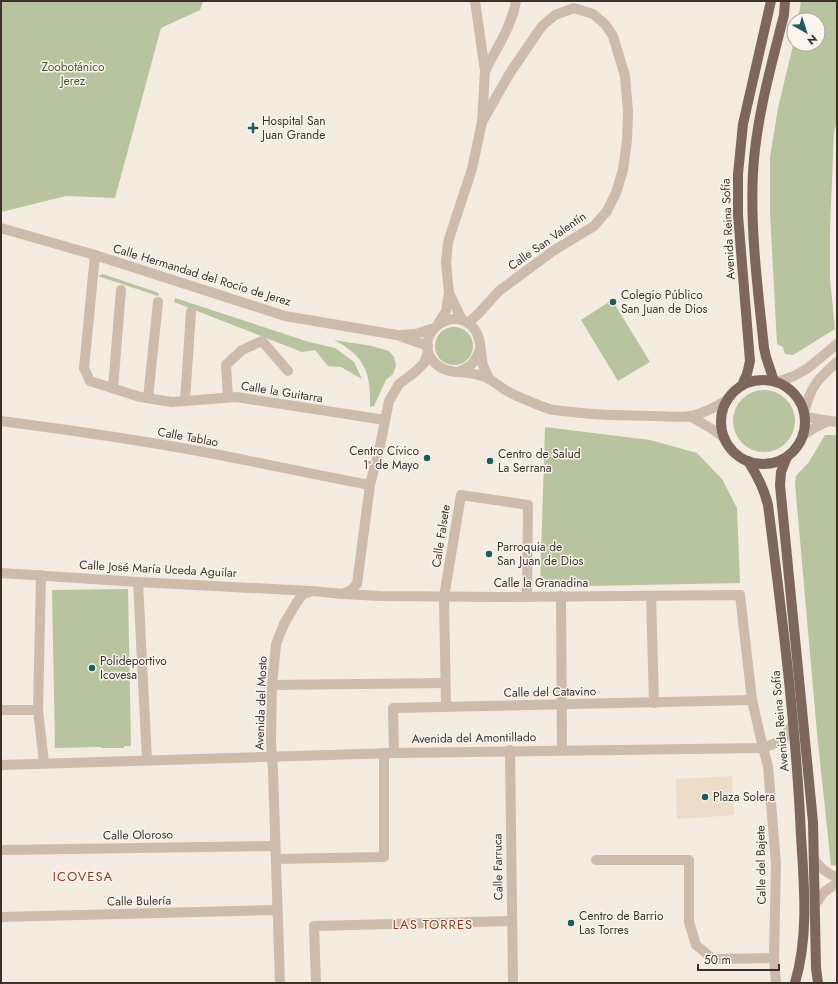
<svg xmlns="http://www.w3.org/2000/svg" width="838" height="984" font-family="Jost,sans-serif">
  <rect width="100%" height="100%" fill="#f4ebe1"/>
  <g fill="#b8c4a0">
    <polygon points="1,1 203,1 200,10 161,28 115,198 66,196 1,212"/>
    <polygon points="801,1 837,1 837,119 834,133 830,226 830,279 835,329 793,355 785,354 783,347 777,344 770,213 770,157 778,108 794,41 794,44 818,44 818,20 798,20"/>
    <polygon points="103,274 159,293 158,296 98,276"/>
    <polygon points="175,298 309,342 335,348 354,362 362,379 341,367 328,366 315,350 302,352 174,302"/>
    <polygon points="612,300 650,362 618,381 581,320"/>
    <circle cx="454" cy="346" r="19"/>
    <path d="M 334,340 L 372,346 L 389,351 L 394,357 L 396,366 L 393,374 L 386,380 L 374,406 L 370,407 C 371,373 365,356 334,340 Z"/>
    <circle cx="764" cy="421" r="31"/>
    <polygon points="545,427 650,440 697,453 722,479 737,508 740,583 540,587"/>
    <polygon points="825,435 837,435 837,866 831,865 817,733 795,483 796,476 809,462"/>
    <polygon points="128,589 131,746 124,746 124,748 101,748 101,747 55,748 52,590"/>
  </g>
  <polygon fill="#ecdcc8" points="732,776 734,815 677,819 676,779"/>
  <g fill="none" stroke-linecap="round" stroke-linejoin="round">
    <g stroke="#cdbbac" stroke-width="10">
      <path d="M 485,71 C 496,49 512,26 516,1"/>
      <polyline points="1,228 95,255 285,316 397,335 428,346"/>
      <polyline points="95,255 84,368 90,381 140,397 172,402 236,397 385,420"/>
      <polyline points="462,320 449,293 446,263 448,242 472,169 482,122 485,71 475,1"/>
      <polyline points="468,323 479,313 499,291 553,251 594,226 607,211 616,193 623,170 627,140 628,112 625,76 613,36 605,24 593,14 574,8 555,15 542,26 510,73 482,122"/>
      <polyline points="438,324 446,311 449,293"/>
      <polyline points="401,335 416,334 434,328"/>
      <path d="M 460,371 C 472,366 475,362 480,349"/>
      <path d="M 489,378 C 487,374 484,369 483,365 C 480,353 482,339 475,330 C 454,301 410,336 434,362 C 446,376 465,370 482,376 C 492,379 498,386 507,391 C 520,398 536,404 549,409 C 556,411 565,411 573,412 C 600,416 627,415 655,416 C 666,416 680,418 691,416 C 704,413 716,407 727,400"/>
      <polyline points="777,382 794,376 808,368 837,344"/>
      <polyline points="113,388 121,290"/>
      <polyline points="228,397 226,365 242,350 262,341 288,371"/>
      <polyline points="148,398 158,302"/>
      <polyline points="185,401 191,312"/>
      <path d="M 804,413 C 811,386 816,381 837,362"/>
      <polyline points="690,416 712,429 725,438"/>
      <polyline points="805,417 837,422"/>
      <path d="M 1,421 C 70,430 140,440 209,453 C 262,463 316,475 370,485"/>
      <polyline points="803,435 816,427 829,421"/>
      <polyline points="1,573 138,582 311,591"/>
      <polyline points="41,575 38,710 44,763"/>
      <polyline points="138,582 147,760"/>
      <polyline points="343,594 380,596 496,597 740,595 752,700 763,748 768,766 776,864 774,958 776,983"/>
      <polyline points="561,596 562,750"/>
      <polyline points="651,596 654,703"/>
      <polyline points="272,685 445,683"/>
      <polyline points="446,706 444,597 461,495 528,505 527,597"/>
      <polyline points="1,710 38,710"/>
      <polyline points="510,750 513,983"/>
      <polyline points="394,753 393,708 752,700"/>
      <polyline points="1,765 394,753 763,748 783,740 793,724"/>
      <polyline points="1,850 275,846"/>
      <polyline points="276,859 384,857 384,753"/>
      <polyline points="596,860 689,860 689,922 696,945 713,959 774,958"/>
      <path d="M 814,860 C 821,868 827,874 837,877"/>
      <polyline points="815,905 824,892 837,883"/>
      <polyline points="1,917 277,910"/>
      <polyline points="280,983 273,771 271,742 272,685 276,644 284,624 297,602 303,594 313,591 343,594 351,590 357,584 370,485 380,446 389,401 399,384 415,372 424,363 428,352"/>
      <polyline points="316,983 314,926 512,921"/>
    </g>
    <g stroke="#7d675c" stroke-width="10">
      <circle cx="763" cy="422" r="42"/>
      <path d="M 774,381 L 766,357 L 764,348 C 758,290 750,231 753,172 C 756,119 771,66 784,15 L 785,1"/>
      <polyline points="742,385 747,374 750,361 738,215 738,174 743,124 771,1"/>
      <polyline points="787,457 781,472 780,485 813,822 816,968 818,983"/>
      <path d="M 748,461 C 757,475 764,488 768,505 C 782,615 796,725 801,836 C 804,884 809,936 795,983"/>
    </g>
  </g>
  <g fill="#1f5a5e" stroke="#fbf5ee" stroke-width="1.5">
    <path d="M251 122h4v4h4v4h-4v4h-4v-4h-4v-4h4z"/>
    <circle cx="613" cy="302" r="4"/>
    <circle cx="427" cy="458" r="4"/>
    <circle cx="490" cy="461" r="4"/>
    <circle cx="489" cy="554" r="4"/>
    <circle cx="92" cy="668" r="4"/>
    <circle cx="705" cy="797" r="4"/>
    <circle cx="571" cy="923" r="4"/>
  </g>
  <g text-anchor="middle" stroke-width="3" stroke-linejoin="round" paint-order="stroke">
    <g font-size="12" fill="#4a5a2e" stroke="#fbf5ee">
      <text x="73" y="71">Zoobotánico<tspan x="73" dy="14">Jerez</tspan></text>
    </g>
    <g font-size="12" fill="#3b302b" stroke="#fbf5ee" text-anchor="start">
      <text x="262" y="125">Hospital San<tspan x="262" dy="14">Juan Grande</tspan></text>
      <text x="621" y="299">Colegio Público<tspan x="621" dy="14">San Juan de Dios</tspan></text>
      <text x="419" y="455" text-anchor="end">Centro Cívico<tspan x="419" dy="14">1º de Mayo</tspan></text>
      <text x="498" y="458">Centro de Salud<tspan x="498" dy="14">La Serrana</tspan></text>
      <text x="497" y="551">Parroquia de<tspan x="497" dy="14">San Juan de Dios</tspan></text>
      <text x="100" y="665">Polideportivo<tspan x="100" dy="14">Icovesa</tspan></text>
      <text x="713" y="801">Plaza Solera</text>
      <text x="579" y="920">Centro de Barrio<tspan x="579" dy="14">Las Torres</tspan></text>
    </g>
    <g font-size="12" fill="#3b302b" stroke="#fbf5ee">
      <text transform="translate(728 229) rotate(-93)" y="4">Avenida Reina Sofía</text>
      <text transform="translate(547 241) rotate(-35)" y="4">Calle San Valentín</text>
      <text transform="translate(202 275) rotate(17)" y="4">Calle Hermandad del Rocío de Jerez</text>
      <text transform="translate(282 392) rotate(9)" y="4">Calle la Guitarra</text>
      <text transform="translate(188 437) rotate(10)" y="4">Calle Tablao</text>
      <text transform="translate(441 536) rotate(-81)" y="4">Calle Falsete</text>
      <text transform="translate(158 569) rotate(3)" y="4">Calle José María Uceda Aguilar</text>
      <text x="541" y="587">Calle la Granadina</text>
      <text transform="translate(550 692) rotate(-1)" y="4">Calle del Catavino</text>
      <text transform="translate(261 703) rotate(-88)" y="4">Avenida del Mosto</text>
      <text transform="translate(780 721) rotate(-95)" y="4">Avenida Reina Sofía</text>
      <text transform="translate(474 738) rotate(-1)" y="4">Avenida del Amontillado</text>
      <text transform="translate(138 835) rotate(-1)" y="4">Calle Oloroso</text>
      <text transform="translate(761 865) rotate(-91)" y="4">Calle del Bajete</text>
      <text transform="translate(498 867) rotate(-91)" y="4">Calle Farruca</text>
      <text transform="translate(139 901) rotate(-1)" y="4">Calle Bulería</text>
    </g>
    <g font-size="13" letter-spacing="1" fill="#8c3b22" stroke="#fbf5ee">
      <text x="83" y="881">ICOVESA</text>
      <text x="433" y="929">LAS TORRES</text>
    </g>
  </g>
  <rect width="838" height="984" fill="none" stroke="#3b302b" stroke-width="4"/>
  <g transform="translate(806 32) rotate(141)"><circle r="19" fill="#fbf5ee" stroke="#aea6a0"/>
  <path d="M0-3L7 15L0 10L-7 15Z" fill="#1f5a5e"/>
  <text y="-6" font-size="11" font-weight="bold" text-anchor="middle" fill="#3b302b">N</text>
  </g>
  <path d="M698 964v6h81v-6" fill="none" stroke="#3b302b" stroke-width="2"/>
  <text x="704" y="964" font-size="12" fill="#3b302b" stroke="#fbf5ee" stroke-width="3" paint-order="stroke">50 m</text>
</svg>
